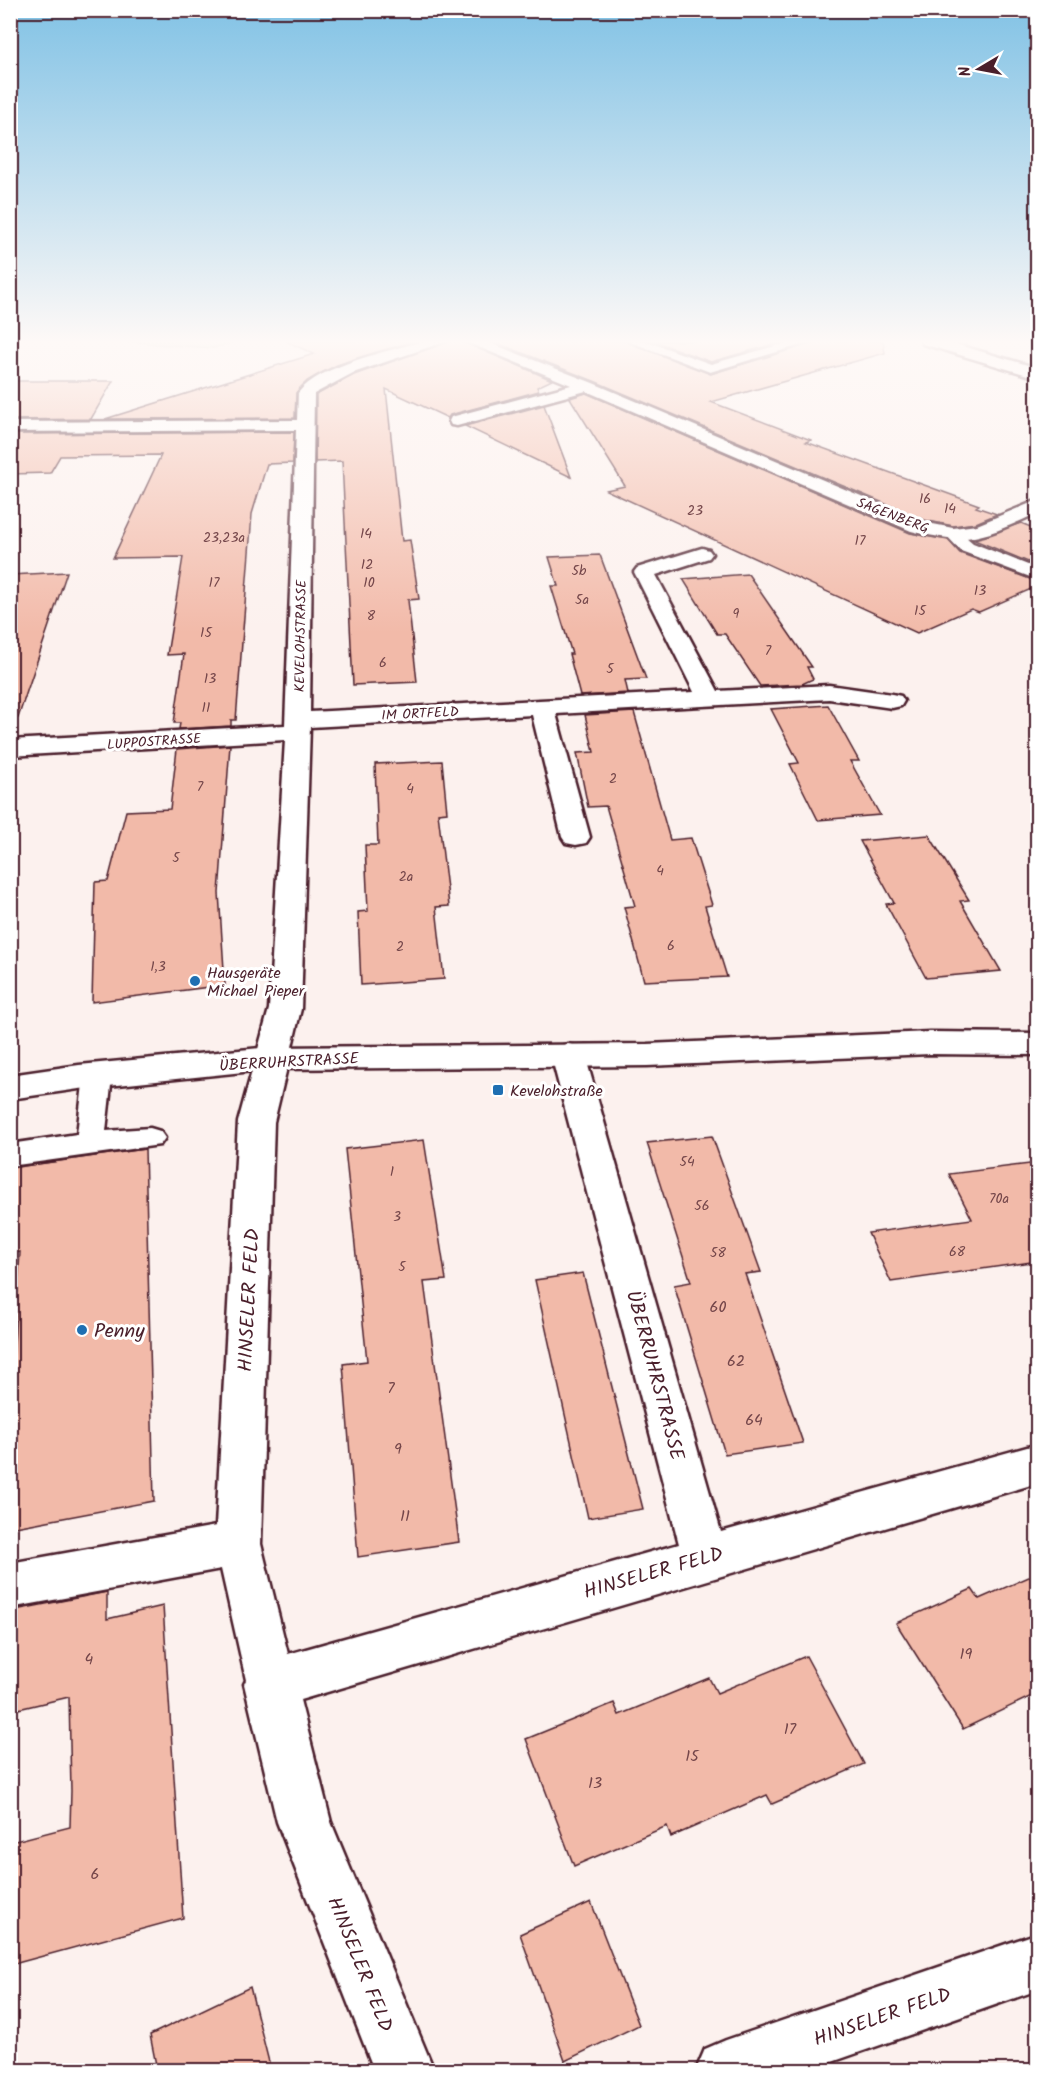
<svg xmlns="http://www.w3.org/2000/svg" width="1048" height="2081" font-family="Kalam,sans-serif">
  <rect width="100%" height="100%" fill="#fcf1ee"/>
  <filter id="ink" filterUnits="userSpaceOnUse"><feTurbulence type="fractalNoise" baseFrequency=".0167" numOctaves="2"/><feDisplacementMap in="SourceGraphic" scale="12" xChannelSelector="R" yChannelSelector="G"/><feConvolveMatrix kernelMatrix="1 2 1 2 8 2 1 2 1" color-interpolation-filters="sRGB"/></filter>
  <g filter="url(#ink)">
    <polygon fill="#b3e8aa" stroke="#7e846a" stroke-width="1.5" points="116,341 237,341 214,348"/>
    <g fill="#f2baa9" stroke="#4a1f2b" stroke-width="1.5">
      <polygon points="286,341 414,341 337,365 307,381 296,393 295,418 105,419 314,354"/>
      <polygon points="449,341 462,341 552,380 537,387 539,391 450,415 448,418 386,389 402,541 410,540 419,599 408,600 417,682 353,685 342,461 315,462 316,395 354,375"/>
      <polygon points="492,341 626,341 711,374 816,341 883,341 885,353 711,402 811,440 806,442 979,505 976,507 997,514 976,523 953,526 924,520 594,381"/>
      <polygon points="654,341 784,341 711,362"/>
      <polygon points="10,381 113,381 91,419 10,420"/>
      <polygon points="586,393 910,533 948,540 960,553 1038,582 1038,586 979,612 971,609 917,633 606,490 625,486 570,398"/>
      <polygon points="544,405 571,477 465,426"/>
      <polygon points="294,432 293,463 267,464 252,514 236,720 231,720 231,726 179,729 180,723 174,723 184,654 167,655 183,557 113,558 161,455 60,456 50,473 10,474 10,434"/>
      <polygon points="1021,523 1038,530 1038,566 972,539"/>
      <polygon points="600,555 646,679 625,680 628,693 580,696 569,654 572,654 551,586 558,586 549,557"/>
      <polygon points="67,572 18,718 10,717 10,575"/>
      <polygon points="748,574 812,667 807,667 813,679 802,684 760,686 725,634 717,634 683,579"/>
      <polygon points="828,705 859,761 850,761 880,815 818,820 790,764 799,763 771,709"/>
      <polygon points="634,712 670,840 691,838 712,905 705,906 727,977 644,981 624,907 635,906 606,806 588,807 577,753 594,752 585,715"/>
      <polygon points="230,745 219,893 225,985 92,1002 95,882 108,881 126,811 170,809 177,749"/>
      <polygon points="442,761 447,812 438,813 449,906 436,907 444,979 361,985 358,912 368,911 365,845 378,845 375,764"/>
      <polygon points="929,835 969,900 960,901 1001,971 926,978 886,904 894,903 860,841"/>
      <polygon points="712,1136 761,1272 745,1274 803,1443 725,1454 674,1285 691,1282 647,1143"/>
      <polygon points="424,1140 446,1280 424,1282 459,1542 358,1557 343,1364 367,1361 345,1149"/>
      <polygon points="145,1149 154,1501 10,1528 10,1407 20,1252 10,1254 10,1168"/>
      <polygon points="1038,1163 1038,1261 891,1282 868,1233 972,1219 949,1174"/>
      <polygon points="583,1273 643,1509 588,1518 535,1280"/>
      <polygon points="1038,1573 1038,1693 963,1729 896,1623 972,1589 979,1599"/>
      <polygon points="107,1592 107,1619 163,1606 183,1918 10,1965 11,1842 70,1827 71,1791 69,1697 10,1711 10,1611"/>
      <polygon points="806,1656 864,1764 772,1804 767,1795 671,1837 667,1826 574,1866 526,1739 614,1703 619,1715 709,1678 717,1693"/>
      <polygon points="591,1902 639,2025 565,2061 520,1934"/>
      <polygon points="250,1987 271,2070 157,2070 150,2035"/>
    </g>
    <g fill="none" stroke-linecap="round" stroke-linejoin="round">
      <g stroke="#4a1f2b" stroke-width="5">
        <g id="lane">
          <polygon points="628,341 646,341 711,364 793,341 814,341 710,372"/>
          <polygon points="953,529 959,531 973,543 1038,569 1038,580 961,551 945,534"/>
          <polygon points="98,1066 108,1069 112,1076 106,1131 150,1128 160,1131 165,1138 160,1145 10,1166 10,1144 77,1134 84,1076 88,1069"/>
        </g>
      </g>
      <g stroke="#4a1f2b" stroke-width="5">
        <g id="street">
          <path d="M 423,341 L 447,341 L 353,373 L 314,394 L 310,712 L 694,692 L 634,572 L 637,568 L 702,548 L 709,550 L 712,554 L 709,558 L 656,575 L 718,691 L 829,685 L 892,694 L 901,696 L 904,701 L 901,706 L 892,708 L 829,699 L 556,714 L 590,837 L 586,843 L 576,845 L 566,843 L 562,837 L 532,715 L 310,727 L 301,1009 L 274,1122 L 261,1544 L 288,1654 L 679,1544 L 551,1055 L 556,1047 L 568,1044 L 580,1047 L 585,1055 L 721,1532 L 1038,1444 L 1038,1483 L 300,1700 L 331,1822 L 434,2070 L 374,2070 L 277,1822 L 244,1684 L 246,1680 L 221,1569 L 10,1608 L 10,1563 L 216,1526 L 238,1122 L 269,1009 L 285,740 L 10,756 L 10,740 L 285,725 L 296,430 L 10,432 L 10,422 L 297,420 L 298,393 C 319,365 390,351 423,341 Z"/>
          <path d="M 464,341 L 485,341 L 593,383 L 923,522 L 953,528 L 977,525 L 1038,500 L 1038,513 C 984,537 970,546 911,531 L 586,391 L 457,426 L 451,425 L 449,421 L 451,417 L 571,385 Z"/>
          <polygon points="921,341 945,341 1038,368 1038,378 923,344"/>
          <polygon points="1038,1933 1038,1990 809,2070 696,2070 705,2049 726,2040"/>
        </g>
      </g>
      <g stroke="#4a1f2b" stroke-width="5">
        <polygon id="secondary" points="930,1032 1038,1033 1038,1055 930,1054 647,1066 272,1069 79,1089 10,1099 10,1075 79,1065 272,1047 647,1044"/>
      </g>
      <use href="#lane" fill="#fff" fill-rule="evenodd"/>
      <use href="#street" fill="#fff" fill-rule="evenodd"/>
      <use href="#secondary" fill="#fff" fill-rule="evenodd"/>
    </g>
  </g>
  <linearGradient id="sky" x2="0" y2="1"><stop stop-color="#81c2e5"/><stop offset="0.54" stop-color="#fef9f7"/><stop offset="1" stop-color="#fef9f7" stop-opacity="0"/></linearGradient>
  <rect width="1048" height="633" fill="url(#sky)"/>
  <g fill="#1f6fb2" stroke="#fff" stroke-width="2">
    <circle cx="195" cy="981" r="6"/>
    <rect x="492" y="1084" width="12" height="12" rx="3"/>
    <circle cx="82" cy="1330" r="6"/>
  </g>
  <g text-anchor="middle" stroke-width="6" stroke-linejoin="round" paint-order="stroke">
    <g font-size="14" fill="#74464a">
      <text x="925" y="503">16</text>
      <text x="950" y="513">14</text>
      <text x="695" y="515">23</text>
      <text x="366" y="538">14</text>
      <text x="224" y="542">23,23a</text>
      <text x="860" y="545">17</text>
      <text x="367" y="569">12</text>
      <text x="579" y="575">5b</text>
      <text x="214" y="587">17</text>
      <text x="369" y="587">10</text>
      <text x="980" y="595">13</text>
      <text x="582" y="604">5a</text>
      <text x="920" y="615">15</text>
      <text x="736" y="618">9</text>
      <text x="371" y="620">8</text>
      <text x="206" y="637">15</text>
      <text x="768" y="655">7</text>
      <text x="383" y="667">6</text>
      <text x="610" y="673">5</text>
      <text x="210" y="683">13</text>
      <text x="206" y="712">11</text>
      <text x="613" y="783">2</text>
      <text x="200" y="791">7</text>
      <text x="410" y="793">4</text>
      <text x="176" y="862">5</text>
      <text x="660" y="875">4</text>
      <text x="406" y="881">2a</text>
      <text x="671" y="950">6</text>
      <text x="400" y="951">2</text>
      <text x="158" y="971">1,3</text>
      <text x="687" y="1166">54</text>
      <text x="392" y="1176">1</text>
      <text x="999" y="1203">70a</text>
      <text x="702" y="1210">56</text>
      <text x="397" y="1221">3</text>
      <text x="957" y="1256">68</text>
      <text x="718" y="1257">58</text>
      <text x="402" y="1271">5</text>
    </g>
    <g font-size="14" fill="#4a1f2b" stroke="#fff">
      <text transform="translate(893 515) rotate(21)" y="5">SAGENBERG</text>
      <text transform="translate(300 636) rotate(-89)" y="5">KEVELOHSTRASSE</text>
      <text transform="translate(420 713) rotate(-3)" y="5">IM ORTFELD</text>
      <text transform="translate(154 741) rotate(-4)" y="5">LUPPOSTRASSE</text>
    </g>
    <g font-size="16" fill="#4a1f2b" stroke="#fff" text-anchor="start">
      <text x="207" y="978">Hausgeräte<tspan x="207" dy="18">Michael Pieper</tspan></text>
      <text x="510" y="1096">Kevelohstraße</text>
    </g>
    <g font-size="16" fill="#4a1f2b" stroke="#fff">
      <text transform="translate(289 1061) rotate(-3)" y="6">ÜBERRUHRSTRASSE</text>
    </g>
    <g font-size="16" fill="#74464a">
      <text x="718" y="1312">60</text>
      <text x="736" y="1366">62</text>
      <text x="391" y="1393">7</text>
      <text x="754" y="1425">64</text>
      <text x="398" y="1454">9</text>
      <text x="405" y="1521">11</text>
      <text x="966" y="1659">19</text>
      <text x="89" y="1664">4</text>
      <text x="790" y="1734">17</text>
      <text x="692" y="1761">15</text>
      <text x="595" y="1788">13</text>
      <text x="95" y="1879">6</text>
    </g>
    <g font-size="20" fill="#4a1f2b" stroke="#fff">
      <text transform="translate(248 1300) rotate(-87)" y="7">HINSELER FELD</text>
      <text transform="translate(656 1375) rotate(75)" y="7">ÜBERRUHRSTRASSE</text>
      <text transform="translate(653 1572) rotate(-16)" y="7">HINSELER FELD</text>
      <text transform="translate(361 1964) rotate(68)" y="7">HINSELER FELD</text>
      <text transform="translate(882 2016) rotate(-19)" y="7">HINSELER FELD</text>
    </g>
    <g font-size="20" fill="#4a1f2b" stroke="#fff" text-anchor="start">
      <text x="94" y="1337">Penny</text>
    </g>
  </g>
  <rect width="1048" height="2081" fill="none" stroke="#fff" stroke-width="36"/>
  <rect x="18" y="18" width="1012" height="2045" fill="none" stroke="#4a1f2b" stroke-width="2" filter="url(#ink)"/>
  <g transform="translate(979 69) rotate(260)" stroke="#ffffff" stroke-width="4.5" paint-order="stroke">
  <path d="M0-4.5L10 22L0 15L-10 22Z" fill="#4a1f2b"/>
  <text y="-9" font-size="16" font-weight="bold" text-anchor="middle" fill="#4a1f2b">N</text>
  </g>
</svg>
